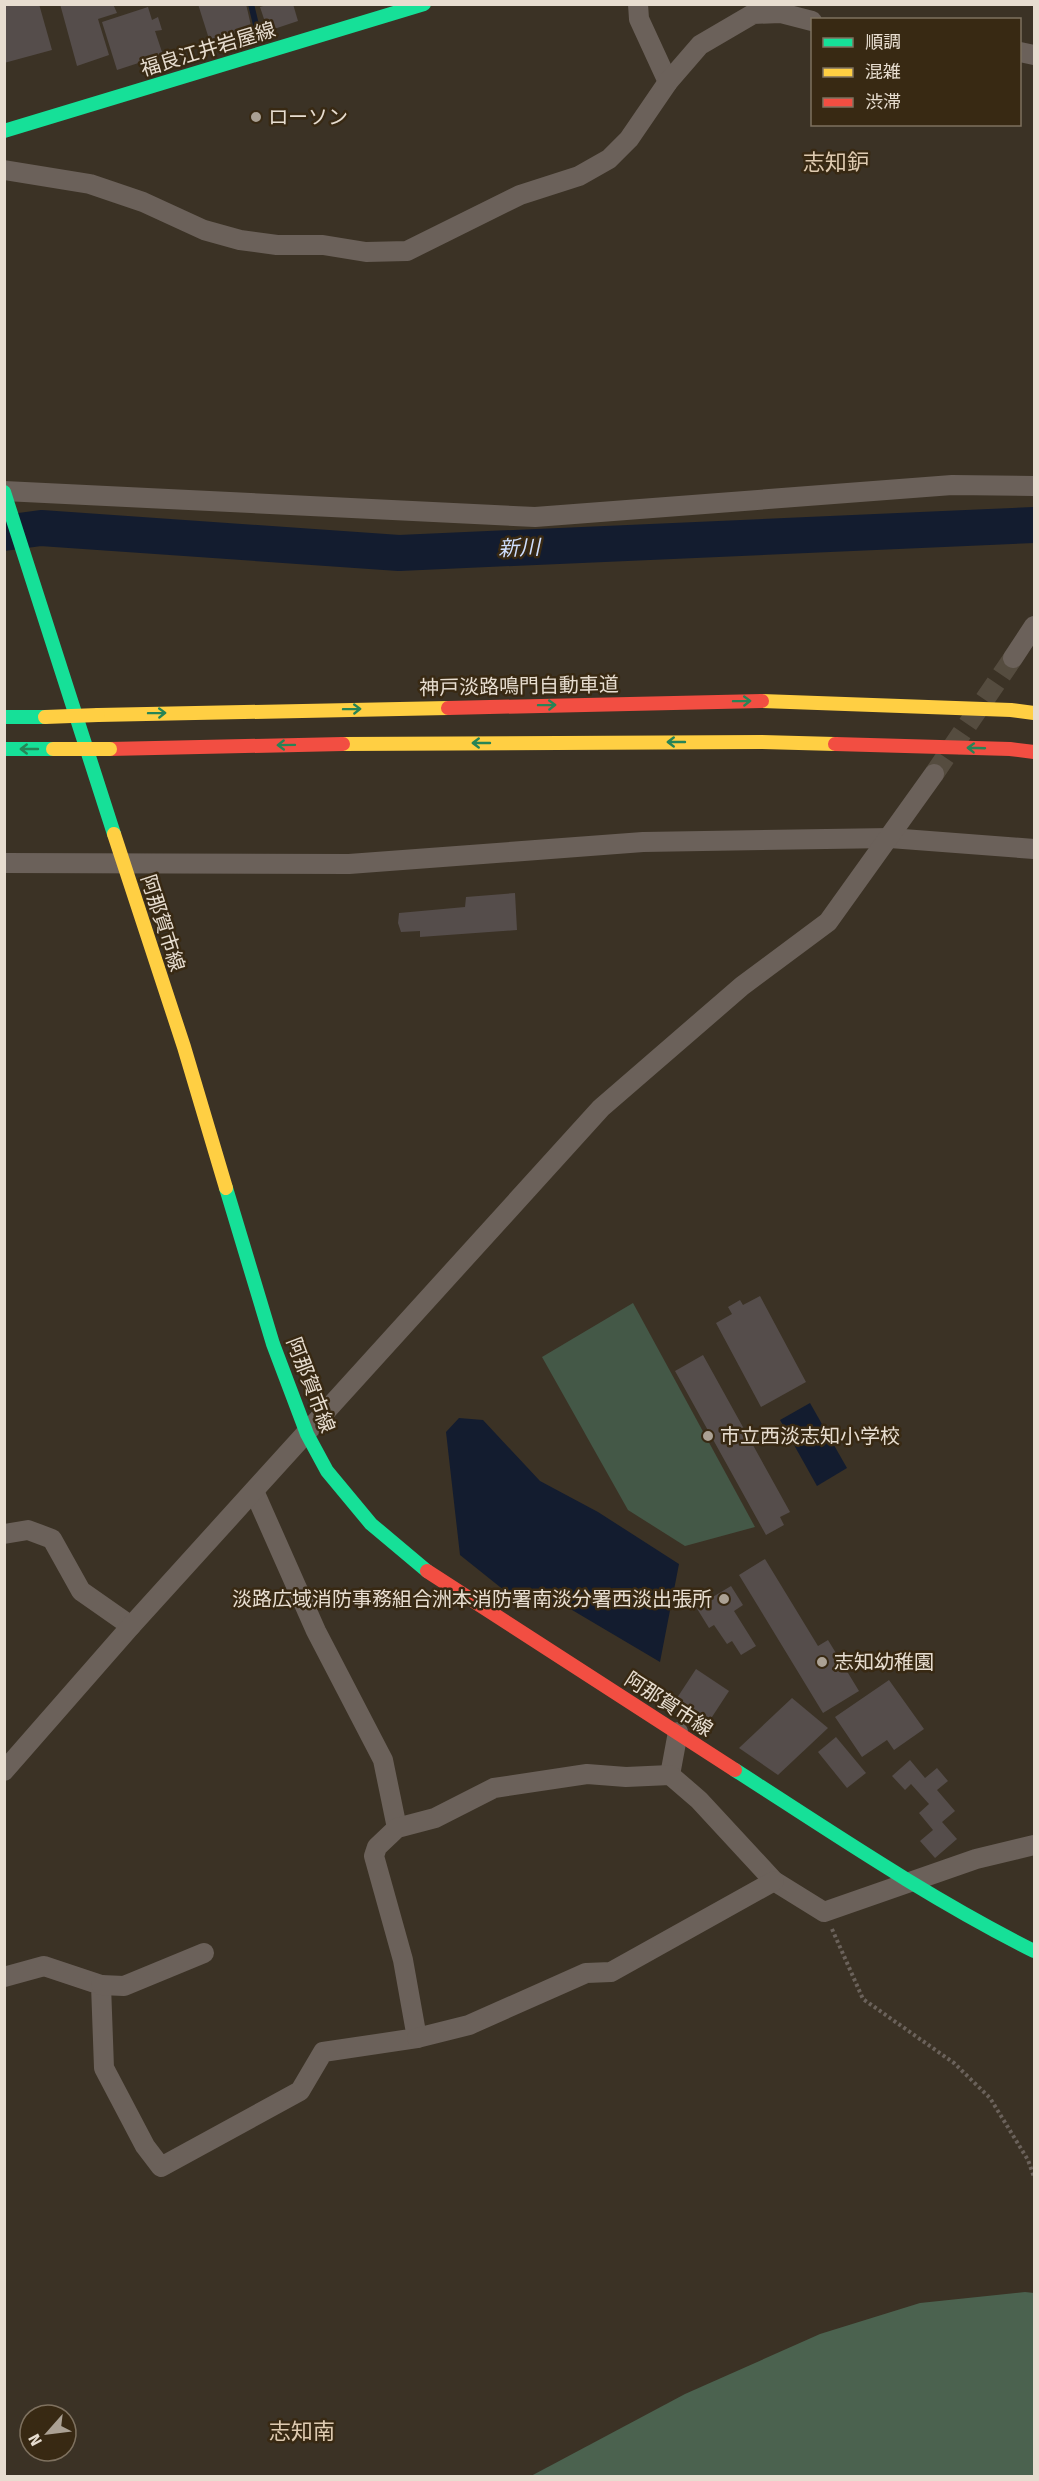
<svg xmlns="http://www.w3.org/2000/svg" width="1039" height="2481" font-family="'Fira Sans','Noto Sans JP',sans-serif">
  <rect width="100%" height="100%" fill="#3b3225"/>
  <polygon fill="#445847" points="633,1303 755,1527 685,1546 628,1510 542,1357"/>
  <polygon fill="#4b624f" points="1025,2292 1034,2293 1034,2476 531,2476 685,2394 820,2334 920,2303"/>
  <g fill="#131c2f">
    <polygon points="810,1403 847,1468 817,1486 780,1420"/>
    <polygon points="459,1418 483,1420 540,1481 598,1512 679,1564 660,1662 567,1607 505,1591 460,1555 446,1432"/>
  </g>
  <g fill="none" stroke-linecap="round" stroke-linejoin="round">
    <polyline stroke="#131c2f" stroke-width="6" points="218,47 258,33 251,4"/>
    <polyline stroke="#131c2f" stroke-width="36" points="4,533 41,528 399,553 1034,525"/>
  </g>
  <g fill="#554d4b">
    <polygon points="4,4 39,4 52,50 4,63"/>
    <polygon points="60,4 113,4 117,13 98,19 109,55 77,66"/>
    <polygon points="198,4 246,4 252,30 209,39"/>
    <polygon points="270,4 293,4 298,21 268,31 260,7"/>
    <polygon points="148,7 152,20 158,17 162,30 155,31 163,55 117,70 102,22"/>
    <polygon points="515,893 517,930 420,937 420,931 401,932 398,923 399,913 465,907 466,897"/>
    <polygon points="760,1296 806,1382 761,1407 716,1323 732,1314 728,1307 740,1300 743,1305"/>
    <polygon points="703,1355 790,1512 780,1517 784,1525 766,1535 675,1371"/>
    <polygon points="765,1559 818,1646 828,1640 859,1691 823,1713 739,1575"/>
    <polygon points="731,1586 743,1605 734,1611 756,1646 741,1655 732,1641 727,1644 714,1625 709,1628 696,1607"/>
    <polygon points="696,1669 729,1691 710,1720 677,1698"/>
    <polygon points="889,1680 924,1729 894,1750 887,1740 862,1757 835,1717"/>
    <polygon points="792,1698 828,1728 778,1775 739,1748"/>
    <polygon points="836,1737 866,1773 847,1788 818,1752"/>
    <polygon points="910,1760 925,1778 937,1768 948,1781 937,1790 955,1811 942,1822 957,1839 935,1858 920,1841 933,1830 919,1813 929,1804 911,1784 905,1790 892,1776"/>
  </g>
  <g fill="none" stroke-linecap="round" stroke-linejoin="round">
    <polyline stroke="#554c3f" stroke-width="20" stroke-dasharray="20 10" stroke-linecap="butt" points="934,774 1013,658"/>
    <polyline stroke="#6b625b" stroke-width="4" stroke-dasharray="3 3" stroke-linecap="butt" points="832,1929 863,1999 954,2063 990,2098 1028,2160 1034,2177"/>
    <g stroke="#6b615a" stroke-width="20">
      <polyline points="638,4 639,19 668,82"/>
      <polyline points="1020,52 1034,55"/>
      <polyline points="4,170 90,184 143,202 204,230 240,240 277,245 323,245 366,252 407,251 520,195 579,176 609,159 629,139 668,82 700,45 753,14 781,13 812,21"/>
      <polyline points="4,491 535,517 952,485 1034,486"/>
      <polyline points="1013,658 1034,626"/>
      <polyline points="4,863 349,864 643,842 890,838 1034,849"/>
      <polyline points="254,1491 316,1631 383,1760 397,1828"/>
      <polyline points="4,1534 28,1530 52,1539 81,1591 131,1626"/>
      <polyline points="4,1771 131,1626 601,1108 742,986 828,922 934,774"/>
      <polyline points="670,1775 678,1732"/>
      <polyline points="4,1977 44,1966 101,1985 104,2068 145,2146 161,2167 300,2091 323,2052 417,2038 403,1960 374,1856 377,1847 397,1828 435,1818 494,1788 587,1774 626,1777 670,1775 699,1800 774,1881 824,1912 976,1859 1034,1845"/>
      <polyline points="101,1985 124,1986 204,1953"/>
      <polyline points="417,2038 469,2025 586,1973 611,1972 774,1881"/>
    </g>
    <g stroke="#16e098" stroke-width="14">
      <polyline points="4,131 424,4"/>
      <polyline points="4,492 114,834"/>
      <polyline points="4,717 45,717"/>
      <polyline points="4,749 53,749"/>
      <polyline points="226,1188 273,1344 307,1434 327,1471 371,1524 427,1571"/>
      <path d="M 735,1770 C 833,1833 930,1899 1034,1951"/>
    </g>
    <g stroke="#ffcf43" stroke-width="14">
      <polyline points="762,701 1011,710 1034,713"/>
      <polyline points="98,715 448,708"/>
      <polyline points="343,744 762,742 835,744"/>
      <polyline points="114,834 184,1047 226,1188"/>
    </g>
    <g stroke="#f24e42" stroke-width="14">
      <polyline points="448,708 762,701"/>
      <polyline points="835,744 1010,749 1034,752"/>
      <polyline points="110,749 343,744"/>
      <polyline points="427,1571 735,1770"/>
    </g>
    <g stroke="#ffcf43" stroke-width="14">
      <polyline points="45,717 98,715"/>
      <polyline points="53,749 110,749"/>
    </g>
  </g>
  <defs><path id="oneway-shaft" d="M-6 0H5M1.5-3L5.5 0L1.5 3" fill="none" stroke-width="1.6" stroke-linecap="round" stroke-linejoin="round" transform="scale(1.5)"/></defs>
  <g stroke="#278456">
    <use href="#oneway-shaft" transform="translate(742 701) rotate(-1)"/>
    <use href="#oneway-shaft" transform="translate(547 705) rotate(-1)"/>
    <use href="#oneway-shaft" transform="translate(352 709) rotate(-1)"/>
    <use href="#oneway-shaft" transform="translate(157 713) rotate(-1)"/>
    <use href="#oneway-shaft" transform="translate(676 742) rotate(180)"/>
    <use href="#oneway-shaft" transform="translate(481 743) rotate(180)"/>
    <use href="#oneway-shaft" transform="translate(286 745) rotate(179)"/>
    <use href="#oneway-shaft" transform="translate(976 748) rotate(-178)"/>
    <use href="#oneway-shaft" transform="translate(29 749) rotate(180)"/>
  </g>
  <g fill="#aba194" stroke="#382913" stroke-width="2">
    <circle cx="256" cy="117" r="6"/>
    <circle cx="708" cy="1436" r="6"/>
    <circle cx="724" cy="1599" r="6"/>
    <circle cx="822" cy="1662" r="6"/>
  </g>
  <g text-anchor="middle" stroke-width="5" stroke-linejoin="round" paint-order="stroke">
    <g font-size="20" fill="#e7ddd0" stroke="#382913">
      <text transform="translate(208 49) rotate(-17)" y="7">福良江井岩屋線</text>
      <text transform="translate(519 686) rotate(-1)" y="7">神戸淡路鳴門自動車道</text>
      <text transform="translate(163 923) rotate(72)" y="7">阿那賀市線</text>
      <text transform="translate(311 1385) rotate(69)" y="7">阿那賀市線</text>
      <text transform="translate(669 1704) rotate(33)" y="7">阿那賀市線</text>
    </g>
    <g font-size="20" fill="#e7ddd0" stroke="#382913" text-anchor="start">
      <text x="268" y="124">ローソン</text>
      <text x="720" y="1443">市立西淡志知小学校</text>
      <text x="712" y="1606" text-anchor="end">淡路広域消防事務組合洲本消防署南淡分署西淡出張所</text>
      <text x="834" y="1669">志知幼稚園</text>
    </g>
    <g font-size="21" font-style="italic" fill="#cfdffe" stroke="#382913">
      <text transform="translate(519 548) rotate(-2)" y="7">新川</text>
    </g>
    <g font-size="22" fill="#decab0" stroke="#382913">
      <text x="836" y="170">志知鈩</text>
      <text x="302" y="2439">志知南</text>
    </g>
  </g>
  <rect width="1039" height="2481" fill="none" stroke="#e7ddd0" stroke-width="12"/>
  <rect x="811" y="18" width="210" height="108" fill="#382913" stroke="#7e715f" stroke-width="1.5"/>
  <rect x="823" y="38" width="30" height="9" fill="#16e098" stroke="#7e715f" stroke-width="1.5"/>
  <text x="865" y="48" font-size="18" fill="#e7ddd0">順調</text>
  <rect x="823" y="68" width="30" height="9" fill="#ffcf43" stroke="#7e715f" stroke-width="1.5"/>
  <text x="865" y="78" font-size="18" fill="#e7ddd0">混雑</text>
  <rect x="823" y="98" width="30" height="9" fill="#f24e42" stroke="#7e715f" stroke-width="1.5"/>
  <text x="865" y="108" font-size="18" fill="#e7ddd0">渋滞</text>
  <g transform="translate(48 2433) rotate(242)"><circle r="28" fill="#382913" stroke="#7e715f" stroke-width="1.5"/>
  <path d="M0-4.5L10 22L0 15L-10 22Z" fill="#aba194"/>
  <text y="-9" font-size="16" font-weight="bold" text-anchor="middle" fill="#e7ddd0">N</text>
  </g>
</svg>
